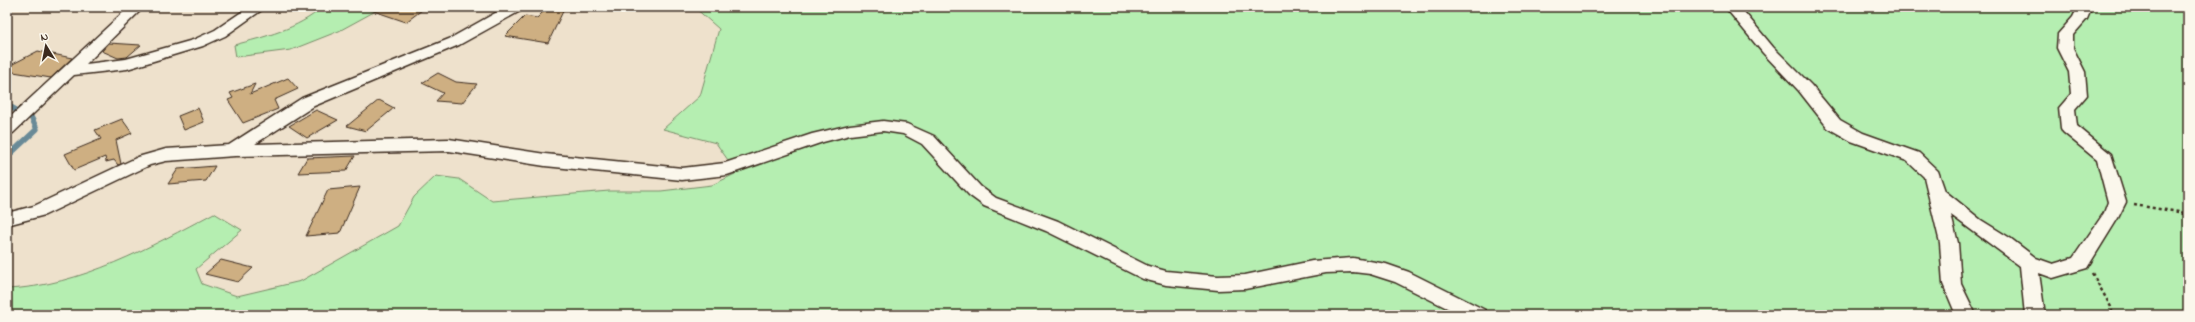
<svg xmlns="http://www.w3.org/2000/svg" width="2195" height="322" font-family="'Indie Flower',sans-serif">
  <rect width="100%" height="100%" fill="#eee1cc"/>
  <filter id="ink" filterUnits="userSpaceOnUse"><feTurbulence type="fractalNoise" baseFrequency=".025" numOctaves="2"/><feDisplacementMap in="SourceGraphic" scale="8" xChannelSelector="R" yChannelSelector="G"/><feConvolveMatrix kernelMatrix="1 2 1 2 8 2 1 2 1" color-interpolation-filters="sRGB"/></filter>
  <g filter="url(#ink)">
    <g fill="#b5eeb1" stroke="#788c68">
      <path d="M 323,7 L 383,7 L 339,31 L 291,50 L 236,57 L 234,45 C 264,37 298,29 323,7 Z"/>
      <path d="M 694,7 L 2188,7 L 2188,315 L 7,315 L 7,289 C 81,286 150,247 214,213 L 242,230 L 196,269 L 202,284 L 237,296 L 301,281 L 398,226 L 414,197 L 436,176 L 459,179 L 492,201 L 609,191 L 661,191 L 712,185 L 737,173 L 716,143 L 663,129 L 700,96 L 719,29 Z"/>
    </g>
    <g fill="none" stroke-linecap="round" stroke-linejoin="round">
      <g stroke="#698a97" stroke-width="5.5">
        <polyline points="7,105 16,110"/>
        <polyline points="7,157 37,129 30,115"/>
      </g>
    </g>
    <g fill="#ceaf82" stroke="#3b2a1e">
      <polygon points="368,7 426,7 406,22 368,9"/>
      <polygon points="548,7 565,7 548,43 505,36 525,16 537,18"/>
      <polygon points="109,43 141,45 127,57 118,58 102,51"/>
      <polygon points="38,51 72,58 51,78 7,71 7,67"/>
      <polygon points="438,73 456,82 477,84 462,103 436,101 443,93 422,83"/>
      <polygon points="288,78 298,89 274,100 278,109 243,123 228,100 233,98 230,93 255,84 250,94"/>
      <polygon points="379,100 394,108 366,131 347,126"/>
      <polygon points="198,108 204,122 184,130 178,116"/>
      <polygon points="316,110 338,120 307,138 289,126"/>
      <polygon points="122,119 132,133 116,140 121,164 118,165 114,160 106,162 105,157 74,170 65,154 101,139 95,130"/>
      <polygon points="355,156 346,171 298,173 307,158"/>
      <polygon points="215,166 206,181 168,184 178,169"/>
      <polygon points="360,187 340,233 306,236 328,190"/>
      <polygon points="221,260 253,268 238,282 205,274"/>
    </g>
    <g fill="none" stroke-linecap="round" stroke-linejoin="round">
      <g stroke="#3b2a1e" stroke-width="3">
        <g id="minor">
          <polygon points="129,7 144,7 86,64 126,59 193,40 215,30 249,7 266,7 225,36 203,46 127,69 74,75 13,133 7,134 7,120"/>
          <polygon points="506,7 524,7 522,10 459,45 314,106 255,144 449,139 545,154 682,168 725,163 812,134 850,125 883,121 907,124 934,136 981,187 996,198 1058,221 1148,266 1166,271 1218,276 1245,275 1312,261 1353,258 1386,264 1409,272 1485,310 1488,315 1461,315 1395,282 1370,274 1353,272 1326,273 1245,289 1218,290 1166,285 1143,279 1046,231 984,206 969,195 922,144 903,134 883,131 850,135 823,142 727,175 682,180 545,166 449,151 235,156 166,161 150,165 45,215 7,225 7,213 34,206 138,157 166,149 229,145 302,98 449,39"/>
          <polygon points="1725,7 1740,7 1773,47 1811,85 1840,120 1863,133 1919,153 1938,171 1945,191 1981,220 2010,238 2036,258 2053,264 2073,258 2104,213 2108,202 2097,160 2063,132 2061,128 2059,108 2071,94 2069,72 2057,48 2058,34 2073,17 2078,7 2092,7 2087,19 2073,35 2073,48 2085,72 2087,95 2075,109 2077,126 2111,154 2126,202 2118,218 2087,268 2053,278 2039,273 2045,315 2025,315 2020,266 1951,215 1958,243 1961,284 1976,315 1956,315 1943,284 1940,243 1924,177 1907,161 1851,141 1828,128 1799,91 1763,53"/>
        </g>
      </g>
      <g stroke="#3b2a1e" stroke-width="2.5" stroke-dasharray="3 3" stroke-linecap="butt">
        <polyline points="2134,205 2179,212 2188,216"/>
        <polyline points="2092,273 2111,307 2113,315"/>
      </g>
      <use href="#minor" fill="#fbf7ec" fill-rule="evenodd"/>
    </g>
  </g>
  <rect width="2195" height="322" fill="none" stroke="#fbf7ec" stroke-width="24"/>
  <rect x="12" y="12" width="2171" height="298" fill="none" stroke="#3b2a1e" stroke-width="1.5" filter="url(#ink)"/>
  <g transform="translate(46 46) rotate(350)" stroke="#fbf7ec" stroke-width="3" paint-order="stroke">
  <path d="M0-3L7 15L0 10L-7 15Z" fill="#3b2a1e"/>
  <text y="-6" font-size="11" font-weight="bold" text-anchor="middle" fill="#3b2a1e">N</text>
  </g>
</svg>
